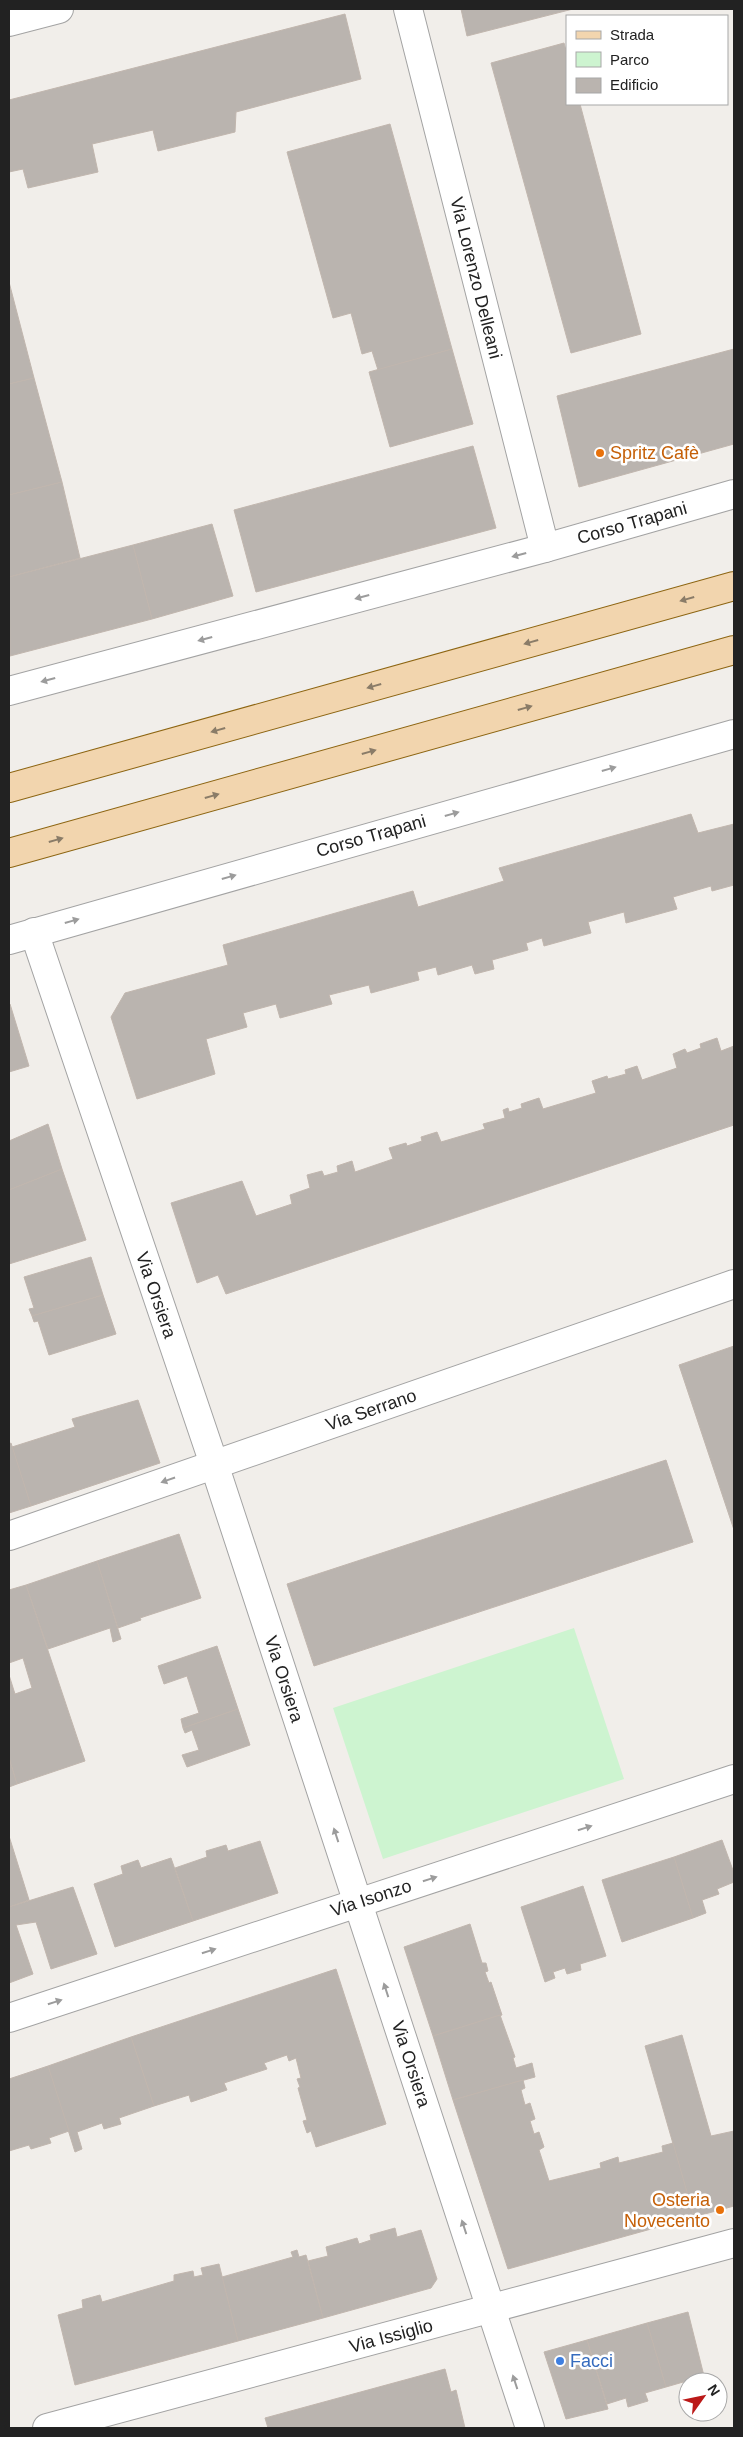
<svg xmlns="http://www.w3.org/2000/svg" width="743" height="2437" font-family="Arial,sans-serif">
  <rect width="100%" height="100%" fill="#f1eeea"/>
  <polygon fill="#cdf4d0" points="574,1628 624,1779 383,1859 333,1708"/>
  <g fill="#bab4af" stroke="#c1b6ae">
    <polygon points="461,9 573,9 467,36"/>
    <polygon points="345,14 361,79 236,112 235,132 158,151 153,130 92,144 98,172 28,188 23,169 9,172 9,100"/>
    <polygon points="564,43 567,54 567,104 580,104 641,334 571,353 491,63"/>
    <polygon points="390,124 452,349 378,370 372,351 362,354 351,313 333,318 287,152"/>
    <polygon points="9,282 34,378 9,384"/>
    <polygon points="452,349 473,424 390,447 369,372"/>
    <polygon points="734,349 734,444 579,487 557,396"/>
    <polygon points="34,378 62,482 9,495 9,384"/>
    <polygon points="473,446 496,528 256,592 234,510"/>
    <polygon points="62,482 80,558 9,577 9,495"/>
    <polygon points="212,524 233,596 152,619 133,545"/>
    <polygon points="133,545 152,619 10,656 9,577"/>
    <polygon points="691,814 698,833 734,824 734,885 712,891 711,886 673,897 677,909 626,923 624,912 588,922 591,933 544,946 542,938 526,943 528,950 492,960 494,969 475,974 472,965 438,975 436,967 417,972 419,980 371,993 369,985 329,995 332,1004 280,1018 276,1004 243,1013 247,1027 206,1039 215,1074 137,1099 111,1017 125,993 228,965 223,945 413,891 418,907 504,881 499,868"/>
    <polygon points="10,1004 29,1066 9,1072 9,1005"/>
    <polygon points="717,1038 721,1051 734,1046 734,1125 226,1294 218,1275 197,1283 171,1203 242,1181 256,1216 292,1204 290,1195 310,1188 307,1175 322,1171 324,1176 338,1172 337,1166 352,1161 355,1172 393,1159 389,1148 406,1143 407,1146 422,1141 421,1137 437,1132 441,1142 485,1129 483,1124 505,1118 503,1110 508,1108 509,1112 522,1108 521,1104 539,1098 543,1109 596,1093 592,1081 607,1076 608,1079 626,1074 625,1070 637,1066 642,1080 677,1068 673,1054 685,1049 687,1053 701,1048 700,1044"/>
    <polygon points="48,1124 62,1169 9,1190 9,1141"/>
    <polygon points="62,1169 86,1240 9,1264 9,1190"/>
    <polygon points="91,1257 103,1295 32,1316 29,1309 34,1308 24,1277"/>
    <polygon points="103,1295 116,1334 49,1355 38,1321 34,1322 32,1316"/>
    <polygon points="734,1346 734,1530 679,1365"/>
    <polygon points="138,1400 160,1463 31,1506 12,1447 75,1427 72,1419"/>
    <polygon points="11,1443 31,1506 9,1513 9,1444"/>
    <polygon points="666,1460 693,1542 314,1666 287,1584"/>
    <polygon points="179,1534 201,1598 140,1618 141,1620 118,1628 97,1561"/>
    <polygon points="97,1561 121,1639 113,1642 110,1628 48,1649 26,1585"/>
    <polygon points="26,1585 85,1761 17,1784 9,1758 9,1675 15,1694 32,1688 23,1658 9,1663 9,1590"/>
    <polygon points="217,1646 238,1709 183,1728 181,1719 199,1713 187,1676 164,1684 158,1666"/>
    <polygon points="238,1709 250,1745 187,1767 182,1755 199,1750 192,1730 185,1733 183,1728"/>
    <polygon points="9,1758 17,1784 9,1787"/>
    <polygon points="9,1836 29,1900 9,1907"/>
    <polygon points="722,1840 734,1873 734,1882 717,1889 719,1894 702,1900 706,1913 693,1918 674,1857"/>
    <polygon points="260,1841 278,1893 193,1921 175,1868 207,1857 206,1851 226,1845 228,1851"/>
    <polygon points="674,1857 693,1918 622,1942 602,1880"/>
    <polygon points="171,1858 193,1921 115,1947 94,1884 123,1874 121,1866 138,1860 141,1868"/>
    <polygon points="583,1886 606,1956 580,1964 581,1970 567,1974 565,1968 553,1972 555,1978 545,1982 521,1907"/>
    <polygon points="73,1887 97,1954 51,1969 36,1922 16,1925 33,1974 9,1983 9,1907"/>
    <polygon points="470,1924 482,1963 486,1963 488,1971 485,1972 489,1983 491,1982 502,2015 433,2036 404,1947"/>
    <polygon points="336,1969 386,2124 316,2147 311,2131 307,2133 303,2121 307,2120 298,2088 300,2087 297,2079 301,2078 296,2058 289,2061 287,2055 264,2063 267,2069 224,2083 227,2090 191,2102 189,2095 154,2106 131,2037"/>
    <polygon points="500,2015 515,2057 513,2058 516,2068 532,2063 535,2077 453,2100 433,2036"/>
    <polygon points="682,2035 711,2136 734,2131 734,2206 694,2217 645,2046"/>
    <polygon points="131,2037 154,2106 119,2118 121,2124 104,2129 102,2123 77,2132 82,2149 75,2152 48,2066"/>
    <polygon points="48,2066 69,2131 49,2138 51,2143 31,2149 29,2145 9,2151 9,2079"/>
    <polygon points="523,2080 525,2088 521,2090 525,2105 530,2103 535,2119 530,2121 534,2134 539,2132 544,2147 539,2150 549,2181 601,2168 600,2163 618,2157 619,2163 663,2152 662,2146 673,2143 694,2217 508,2269 453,2100"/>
    <polygon points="395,2228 397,2237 421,2230 437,2279 431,2288 323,2318 308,2261 328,2256 326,2247 357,2238 359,2244 371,2240 370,2235"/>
    <polygon points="297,2250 299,2257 306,2255 323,2318 238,2341 222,2277 293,2257 291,2252"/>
    <polygon points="219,2264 238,2341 75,2385 58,2315 83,2308 82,2300 100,2295 102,2302 174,2281 174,2275 193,2271 194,2277 203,2275 201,2268"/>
    <polygon points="688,2312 704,2376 666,2387 647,2323"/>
    <polygon points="647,2323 666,2387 645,2393 648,2401 628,2407 626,2398 607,2404 587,2340"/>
    <polygon points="587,2340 608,2409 566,2419 544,2352"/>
    <polygon points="445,2369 451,2392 456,2390 465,2428 268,2428 265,2418"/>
  </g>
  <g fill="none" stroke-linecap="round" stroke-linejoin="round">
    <g stroke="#a3a3a3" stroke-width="30">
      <g id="street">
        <polyline points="408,9 545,548"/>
        <polyline points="9,22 59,9"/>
        <polyline points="9,691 545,548 734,494"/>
        <polyline points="34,932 214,1464 530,2428"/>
        <polyline points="9,940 734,734"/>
        <polyline points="9,1536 734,1284"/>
        <polyline points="9,2018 734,1779"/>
        <polyline points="47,2428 734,2243"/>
      </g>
    </g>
    <g stroke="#8d6512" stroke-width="30">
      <g id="primary">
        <polyline points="9,788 734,586"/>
        <polyline points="9,853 734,650"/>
      </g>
    </g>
    <use href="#street" stroke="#fff" stroke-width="28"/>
    <use href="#primary" stroke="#f2d5ae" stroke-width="28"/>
  </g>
  <defs><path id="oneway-solid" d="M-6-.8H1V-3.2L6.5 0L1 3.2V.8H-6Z" transform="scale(1.25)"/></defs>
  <g fill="#9c9c9c">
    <use href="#oneway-solid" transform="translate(519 555) rotate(165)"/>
    <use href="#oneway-solid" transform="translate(362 597) rotate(165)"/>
    <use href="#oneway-solid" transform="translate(205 639) rotate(165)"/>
    <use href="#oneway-solid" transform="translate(48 680) rotate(165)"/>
    <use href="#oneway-solid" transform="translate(609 769) rotate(-16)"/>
    <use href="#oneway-solid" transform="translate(452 814) rotate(-16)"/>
    <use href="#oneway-solid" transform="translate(229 877) rotate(-16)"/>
    <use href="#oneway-solid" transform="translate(72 921) rotate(-16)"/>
    <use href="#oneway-solid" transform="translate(168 1480) rotate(161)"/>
    <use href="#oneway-solid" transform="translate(585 1828) rotate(-18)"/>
    <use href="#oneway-solid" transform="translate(336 1835) rotate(-108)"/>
    <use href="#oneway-solid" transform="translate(430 1879) rotate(-18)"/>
    <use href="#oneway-solid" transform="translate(209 1951) rotate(-18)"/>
    <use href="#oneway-solid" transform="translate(386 1990) rotate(-108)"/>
    <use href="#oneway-solid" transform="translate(55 2002) rotate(-18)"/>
    <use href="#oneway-solid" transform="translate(464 2227) rotate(-108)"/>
    <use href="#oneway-solid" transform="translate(515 2382) rotate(-108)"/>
  </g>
  <g fill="#8a7c68">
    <use href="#oneway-solid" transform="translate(687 599) rotate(164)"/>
    <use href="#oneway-solid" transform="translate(531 642) rotate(164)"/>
    <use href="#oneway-solid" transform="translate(374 686) rotate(164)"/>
    <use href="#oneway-solid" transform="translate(525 708) rotate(-16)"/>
    <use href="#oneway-solid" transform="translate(218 730) rotate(164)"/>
    <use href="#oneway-solid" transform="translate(369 752) rotate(-16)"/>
    <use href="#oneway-solid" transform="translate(212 796) rotate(-16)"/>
    <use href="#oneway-solid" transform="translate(56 840) rotate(-16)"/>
  </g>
  <g fill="#e8710a" stroke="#fff" stroke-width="2">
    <circle cx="600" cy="453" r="5"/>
    <circle cx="720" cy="2210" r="5"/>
  </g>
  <circle fill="#3f7fe0" stroke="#fff" stroke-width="2" cx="560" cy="2361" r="5"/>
  <g text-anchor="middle" stroke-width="5" stroke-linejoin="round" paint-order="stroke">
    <g font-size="18" fill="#222" stroke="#fff">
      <text transform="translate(476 278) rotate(76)" y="6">Via Lorenzo Delleani</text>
      <text transform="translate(632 523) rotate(-16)" y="6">Corso Trapani</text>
      <text transform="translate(371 836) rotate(-16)" y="6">Corso Trapani</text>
      <text transform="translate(156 1295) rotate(71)" y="6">Via Orsiera</text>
      <text transform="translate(371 1410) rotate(-19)" y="6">Via Serrano</text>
      <text transform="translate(284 1679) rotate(72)" y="6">Via Orsiera</text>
      <text transform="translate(371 1898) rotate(-18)" y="6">Via Isonzo</text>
      <text transform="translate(411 2064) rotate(72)" y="6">Via Orsiera</text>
      <text transform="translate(391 2336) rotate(-15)" y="6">Via Issiglio</text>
    </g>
    <g font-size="18" fill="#c56008" stroke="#fff" text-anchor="start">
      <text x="610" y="459">Spritz Cafè</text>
      <text x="710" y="2206" text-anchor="end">Osteria<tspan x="710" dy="21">Novecento</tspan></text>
    </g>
    <g font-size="18" fill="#366cbe" stroke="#fff" text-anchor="start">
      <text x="570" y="2367">Facci</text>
    </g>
  </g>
  <rect width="743" height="2437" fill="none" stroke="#222222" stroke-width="20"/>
  <rect x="566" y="15" width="162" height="90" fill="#ffffff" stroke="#a7a7a7"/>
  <rect x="576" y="31" width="25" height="8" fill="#f2d5ae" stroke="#a7a7a7"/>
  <text x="610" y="40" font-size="15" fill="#222222">Strada</text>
  <rect x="576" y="52" width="25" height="15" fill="#cdf4d0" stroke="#a7a7a7"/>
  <text x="610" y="65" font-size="15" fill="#222222">Parco</text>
  <rect x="576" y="78" width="25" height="15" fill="#bab4af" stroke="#a7a7a7"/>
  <text x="610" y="90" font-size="15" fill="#222222">Edificio</text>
  <g transform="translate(703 2397) rotate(57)"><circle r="24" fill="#ffffff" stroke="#a7a7a7"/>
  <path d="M0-4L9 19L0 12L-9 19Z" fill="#bb1918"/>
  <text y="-8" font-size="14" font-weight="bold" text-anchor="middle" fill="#222222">N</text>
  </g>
</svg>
